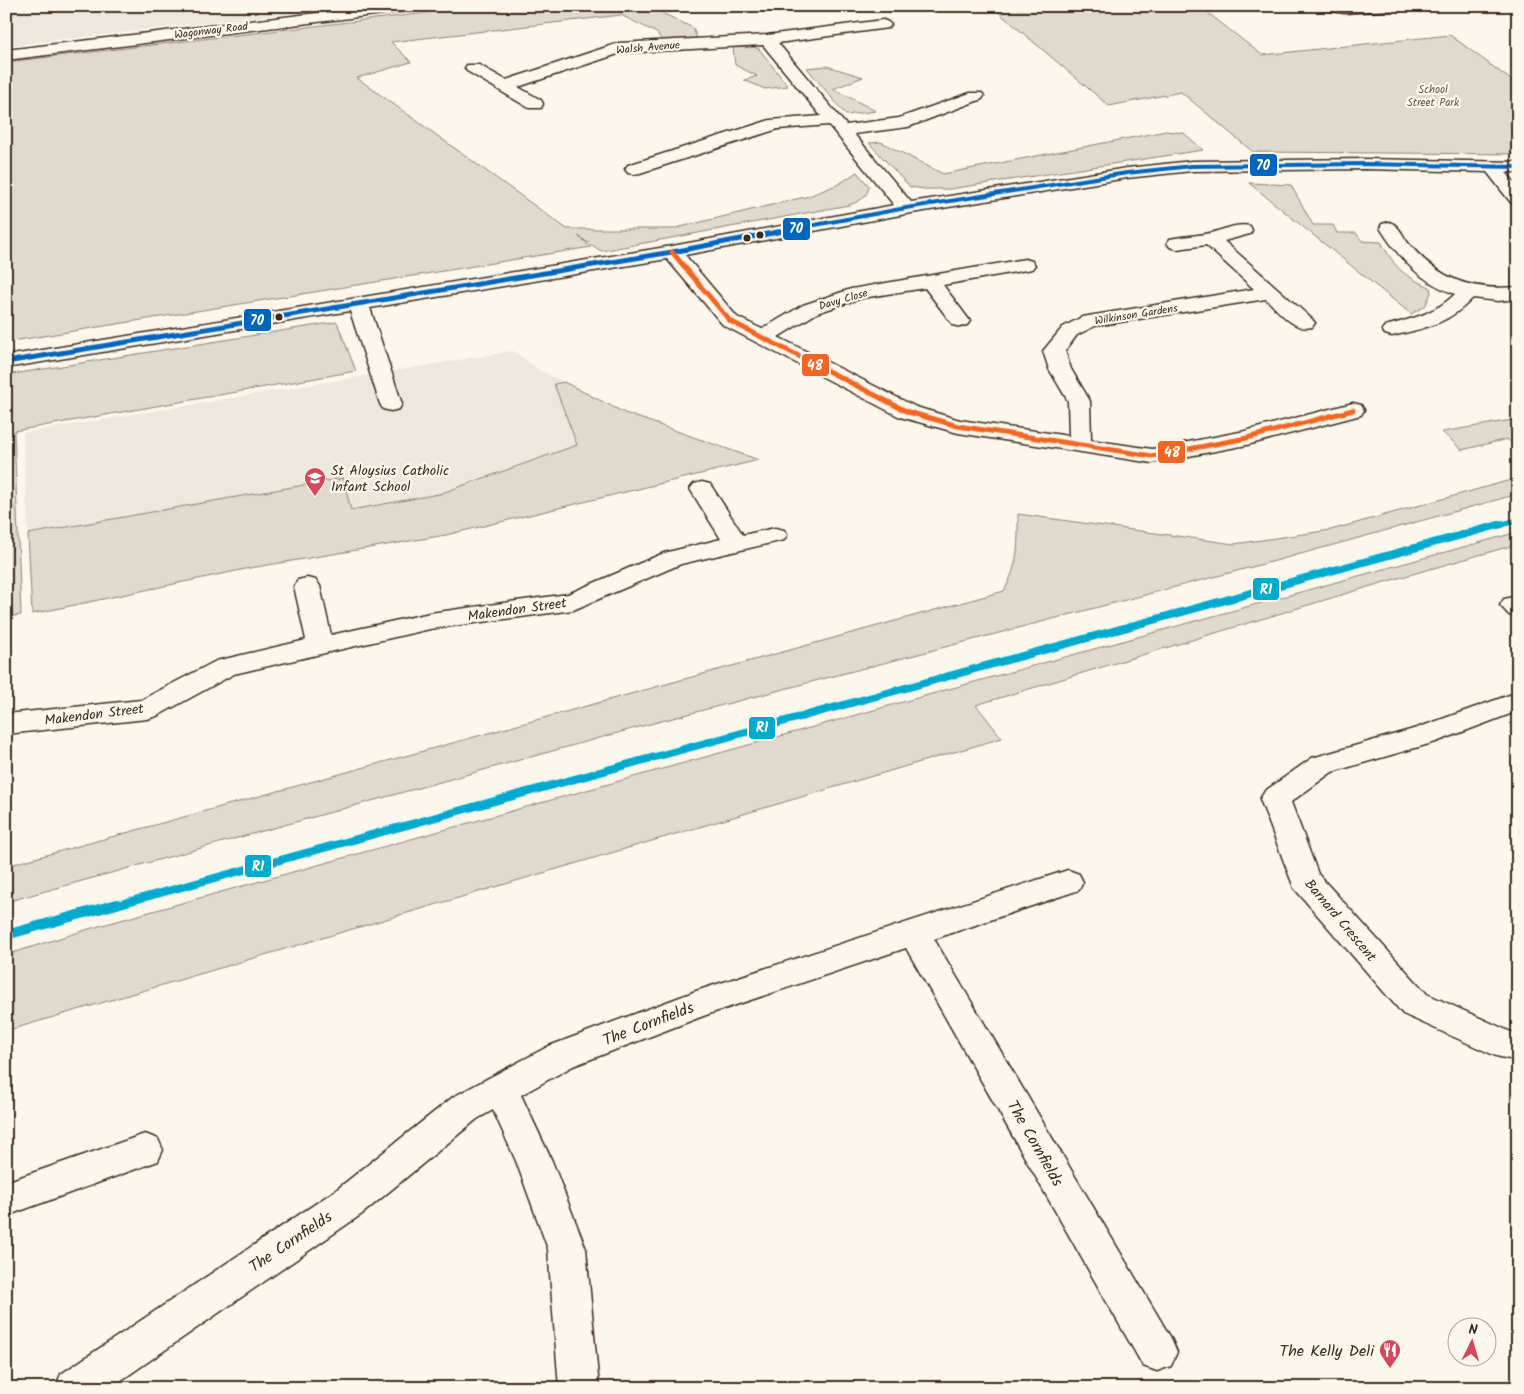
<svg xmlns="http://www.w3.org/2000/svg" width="1524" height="1394" font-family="Kalam,sans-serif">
  <rect width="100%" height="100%" fill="#fbf7ec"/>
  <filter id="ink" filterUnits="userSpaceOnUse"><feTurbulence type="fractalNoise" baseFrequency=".02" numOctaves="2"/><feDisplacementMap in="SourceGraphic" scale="10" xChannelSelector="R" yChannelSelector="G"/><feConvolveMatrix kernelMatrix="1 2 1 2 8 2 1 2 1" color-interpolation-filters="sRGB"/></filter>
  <g filter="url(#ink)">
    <g fill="#ede8dd">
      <polygon points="6,6 351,6 6,46"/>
      <polygon points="513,351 539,370 625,413 759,460 446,535 250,568 32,614 23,433"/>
    </g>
    <g fill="#dfd9ce" stroke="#8d8276">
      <path d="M 486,6 L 697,6 L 658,11 L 693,28 L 697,38 L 662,41 L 657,33 L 621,15 L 391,42 L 411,62 L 357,78 L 567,229 L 672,229 L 809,196 L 839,184 L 857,172 L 869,186 C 867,198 860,201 849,205 L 601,251 L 578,236 L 591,247 L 6,342 L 6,62 Z"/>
      <polygon points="991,6 1199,6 1262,55 1450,35 1518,85 1518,154 1253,152 1181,92 1109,106"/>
      <polygon points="733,47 753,47 759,49 788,86 765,89 744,80 757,76 735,65"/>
      <polygon points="827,66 863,77 833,89 876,111 846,115 807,68"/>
      <polygon points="1166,131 1184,133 1203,150 950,189 924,189 910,187 869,143 881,142 943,174"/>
      <path d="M 1249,183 L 1291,185 L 1313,225 L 1333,225 L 1337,233 L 1356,233 L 1362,241 L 1381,242 C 1396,268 1401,275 1430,287 L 1431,293 L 1425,306 L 1411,314 Z"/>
      <polygon points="337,322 356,371 14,431 21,615 6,617 6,375"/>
      <polygon points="564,382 625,413 759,460 446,535 250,568 32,614 28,534 343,478 351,510 439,494 577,445 554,384"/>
      <polygon points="1518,419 1518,450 1507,439 1462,450 1442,432"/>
      <path d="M 1518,478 L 1518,494 L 1275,561 L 650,724 L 6,902 L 6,866 L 1004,591 C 1019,563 1018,545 1018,514 L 1234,544 L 1331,530 Z"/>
      <polygon points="1518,532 1518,544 1388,581 976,705 1002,738 6,1031 6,955 92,928 978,681"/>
    </g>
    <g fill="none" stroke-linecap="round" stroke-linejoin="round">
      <g stroke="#3b2a1e" stroke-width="3">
        <g id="minor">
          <polygon points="1318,6 1397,6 1395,9 1390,10 1344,13 1320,9"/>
          <polygon points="1509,6 1518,6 1518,12 1513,11"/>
          <path d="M 883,20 L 888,22 L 891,25 L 888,28 L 778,43 L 846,125 L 899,118 L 970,93 L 982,93 L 984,96 L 982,99 L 908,127 L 854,134 L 911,202 L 1127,168 L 1192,161 L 1365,159 L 1518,162 L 1518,172 L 1506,172 L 1518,187 L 1518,205 L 1512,204 L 1487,172 L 1365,169 L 1192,171 L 1127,178 L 906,214 L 685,255 L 737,317 L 762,329 L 803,305 L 851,289 L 1025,259 L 1032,261 L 1035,265 L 1032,269 L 943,285 L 970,321 L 967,325 L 960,327 L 953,325 L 925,288 L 862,298 L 817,313 L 778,337 L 916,407 L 960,420 L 1069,436 L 1068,401 L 1049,369 L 1043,351 L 1063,327 L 1082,317 L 1254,289 L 1206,245 L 1177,249 L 1170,247 L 1167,243 L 1170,239 C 1183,236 1197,236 1210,233 C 1223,230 1237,223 1250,226 L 1252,230 L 1250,234 L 1224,241 L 1312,319 L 1315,323 L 1312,327 C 1294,332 1278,310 1266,299 L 1095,326 L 1077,335 L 1065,351 L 1071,369 L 1090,401 L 1091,440 L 1152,449 L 1245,431 L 1353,403 L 1361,405 L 1364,410 L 1361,415 L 1247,445 L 1152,463 L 958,433 L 900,417 L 723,325 L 667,259 L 370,308 L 402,404 L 399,409 L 391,411 L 383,409 L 380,404 L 350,311 L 6,368 L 6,356 L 672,246 L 894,205 L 829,125 L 778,129 L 640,173 L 634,174 L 628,173 L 625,169 L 628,165 L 770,120 L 821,116 L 763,45 L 621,53 L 518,87 L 541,100 L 543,104 L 541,108 L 529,108 L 467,71 L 465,68 L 467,65 L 479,65 L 506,80 L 619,43 L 767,35 Z"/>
          <path d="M 1389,222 C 1400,225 1402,236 1409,244 C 1440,280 1471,291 1518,287 L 1518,299 L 1498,301 L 1473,298 C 1448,324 1426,328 1392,336 L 1385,334 L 1382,330 L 1385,326 C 1411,319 1435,314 1455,294 C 1420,282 1399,258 1380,228 L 1382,224 Z"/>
          <polygon points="702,482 710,484 743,535 775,528 784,530 787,535 784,540 681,564 573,610 430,629 234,674 157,716 147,719 6,734 6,714 141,700 216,661 306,640 294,586 298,580 307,578 316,580 320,586 331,635 430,613 568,594 664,553 721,539 690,489 694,484"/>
          <polygon points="1518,596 1518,617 1509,615 1500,605 1504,599"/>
          <polygon points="1518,692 1518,711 1436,742 1332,772 1291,802 1318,874 1427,994 1511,1032 1518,1033 1518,1061 1496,1056 1403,1014 1294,888 1260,799 1265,791 1312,758 1417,728"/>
          <polygon points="1068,870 1079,874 1083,882 1079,890 934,939 1171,1338 1177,1352 1171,1366 1157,1371 1143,1366 906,948 706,1015 573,1066 521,1095 552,1161 586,1249 599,1388 559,1388 548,1249 516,1161 493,1110 477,1119 362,1214 110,1388 55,1388 61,1374 336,1190 453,1097 549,1046 696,991"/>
          <polygon points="145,1134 158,1139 163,1150 158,1161 6,1216 6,1182"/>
        </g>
      </g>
      <g stroke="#3b2a1e" stroke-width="3">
        <polygon id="secondary" points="376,6 423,6 421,9 416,10 6,60 6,50"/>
      </g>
      <use href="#minor" fill="#fbf7ec" fill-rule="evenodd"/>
      <use href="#secondary" fill="#fbf7ec" fill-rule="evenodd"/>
      <g stroke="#fbf7ec" stroke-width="6">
        <polyline id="bus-1-far1" points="788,230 906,208 1127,173 1192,166 1365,164 1518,167"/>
      </g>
      <g stroke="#fbf7ec" stroke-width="8">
        <polyline id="bus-1" points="6,362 672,252 794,229"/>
      </g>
      <g stroke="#fbf7ec" stroke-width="8">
        <polyline id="bus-2" points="672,252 730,321 908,412 958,426 1152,456 1247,438 1353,410"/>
      </g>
      <use href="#bus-1-far1" stroke="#0065bd" stroke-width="4"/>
      <use href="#bus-1" stroke="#0065bd" stroke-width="5"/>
      <use href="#bus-2" stroke="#f26522" stroke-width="5"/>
      <g stroke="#fbf7ec" stroke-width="9">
        <polyline id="rail-1-far2" points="1497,526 1518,520"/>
      </g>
      <g stroke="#fbf7ec" stroke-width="11">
        <polyline id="rail-1-far1" points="113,906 1502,524"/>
      </g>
      <g stroke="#fbf7ec" stroke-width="14">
        <polyline id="rail-1" points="6,935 117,904"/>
      </g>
      <use href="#rail-1-far2" stroke="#00a9ce" stroke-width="5.5"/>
      <use href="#rail-1-far1" stroke="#00a9ce" stroke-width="8"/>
      <use href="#rail-1" stroke="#00a9ce" stroke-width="10"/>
    </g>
  </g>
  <defs>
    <g id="school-pin" transform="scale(1.125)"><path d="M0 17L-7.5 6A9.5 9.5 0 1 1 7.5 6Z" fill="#d1495b" stroke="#fbf7ec"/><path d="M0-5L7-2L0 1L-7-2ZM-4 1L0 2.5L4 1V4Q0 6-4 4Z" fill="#fff"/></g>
    <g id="restaurant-pin" transform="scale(1.125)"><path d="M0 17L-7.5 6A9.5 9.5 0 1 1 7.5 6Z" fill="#d1495b" stroke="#fbf7ec"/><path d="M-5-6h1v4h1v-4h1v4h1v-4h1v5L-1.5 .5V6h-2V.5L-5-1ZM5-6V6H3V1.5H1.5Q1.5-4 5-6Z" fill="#fff"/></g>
  </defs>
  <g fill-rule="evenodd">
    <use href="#school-pin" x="315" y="478"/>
    <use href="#restaurant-pin" x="1390" y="1350"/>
  </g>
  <g fill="#3b2a1e" stroke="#fbf7ec" stroke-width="2">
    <circle cx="760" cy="235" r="4.5"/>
    <circle cx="747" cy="238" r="4.5"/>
    <circle cx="279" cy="317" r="4.5"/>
  </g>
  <g text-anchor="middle" stroke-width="4.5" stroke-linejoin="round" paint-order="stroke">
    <g font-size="11" fill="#3b2a1e" stroke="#fbf7ec">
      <text transform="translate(211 30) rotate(-7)" y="4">Wagonway Road</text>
      <text transform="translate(648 47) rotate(-5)" y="4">Walsh Avenue</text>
      <text transform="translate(843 299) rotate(-16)" y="4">Davy Close</text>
      <text transform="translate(1136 314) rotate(-9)" y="4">Wilkinson Gardens</text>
    </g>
    <g font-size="11" fill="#64564a" stroke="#fbf7ec">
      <text x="1433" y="93">School<tspan x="1433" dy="13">Street Park</tspan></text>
    </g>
    <g font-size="14" fill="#3b2a1e" stroke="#fbf7ec" text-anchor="start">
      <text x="331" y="475">St Aloysius Catholic<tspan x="331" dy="16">Infant School</tspan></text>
    </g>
    <g font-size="14" fill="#3b2a1e" stroke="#fbf7ec">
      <text transform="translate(517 609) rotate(-8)" y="5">Makendon Street</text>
      <text transform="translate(94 714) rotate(-7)" y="5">Makendon Street</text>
      <text transform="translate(1341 920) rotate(50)" y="5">Barnard Crescent</text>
    </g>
    <g font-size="16" fill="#3b2a1e" stroke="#fbf7ec">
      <text transform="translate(648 1023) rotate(-21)" y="6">The Cornfields</text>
      <text transform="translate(1036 1143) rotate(60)" y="6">The Cornfields</text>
      <text transform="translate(290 1241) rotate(-34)" y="6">The Cornfields</text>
    </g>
    <g font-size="16" fill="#3b2a1e" stroke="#fbf7ec" text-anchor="end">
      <text x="1374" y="1356">The Kelly Deli</text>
    </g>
  </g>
  <g stroke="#fbf7ec" stroke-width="2">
    <rect x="1249" y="153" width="29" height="24" rx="5" fill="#0065bd"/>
    <rect x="782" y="217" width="29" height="24" rx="5" fill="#0065bd"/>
    <rect x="243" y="308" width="29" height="24" rx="5" fill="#0065bd"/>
    <rect x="801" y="353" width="29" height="24" rx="5" fill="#f26522"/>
    <rect x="1157" y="440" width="29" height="24" rx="5" fill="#f26522"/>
    <rect x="1252" y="577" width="28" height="24" rx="5" fill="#00a9ce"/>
    <rect x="748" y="716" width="28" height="24" rx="5" fill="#00a9ce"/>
    <rect x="244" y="854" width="28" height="24" rx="5" fill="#00a9ce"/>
  </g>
  <g font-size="14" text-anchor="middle" font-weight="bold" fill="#fff">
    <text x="1263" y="170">70</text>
    <text x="796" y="233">70</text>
    <text x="257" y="325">70</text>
    <text x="815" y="370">48</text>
    <text x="1172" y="457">48</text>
    <text x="1266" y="594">R1</text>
    <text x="762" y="732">R1</text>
    <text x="258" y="871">R1</text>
  </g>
  <rect width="1524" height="1394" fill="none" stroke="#fbf7ec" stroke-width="25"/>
  <rect x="12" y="12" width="1499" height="1369" fill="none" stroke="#3b2a1e" stroke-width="2" filter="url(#ink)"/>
  <g transform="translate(1472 1342) rotate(5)"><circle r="24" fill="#fbf7ec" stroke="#aea59a"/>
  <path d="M0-4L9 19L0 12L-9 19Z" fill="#d1495b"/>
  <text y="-8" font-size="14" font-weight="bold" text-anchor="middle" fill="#3b2a1e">N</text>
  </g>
</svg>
